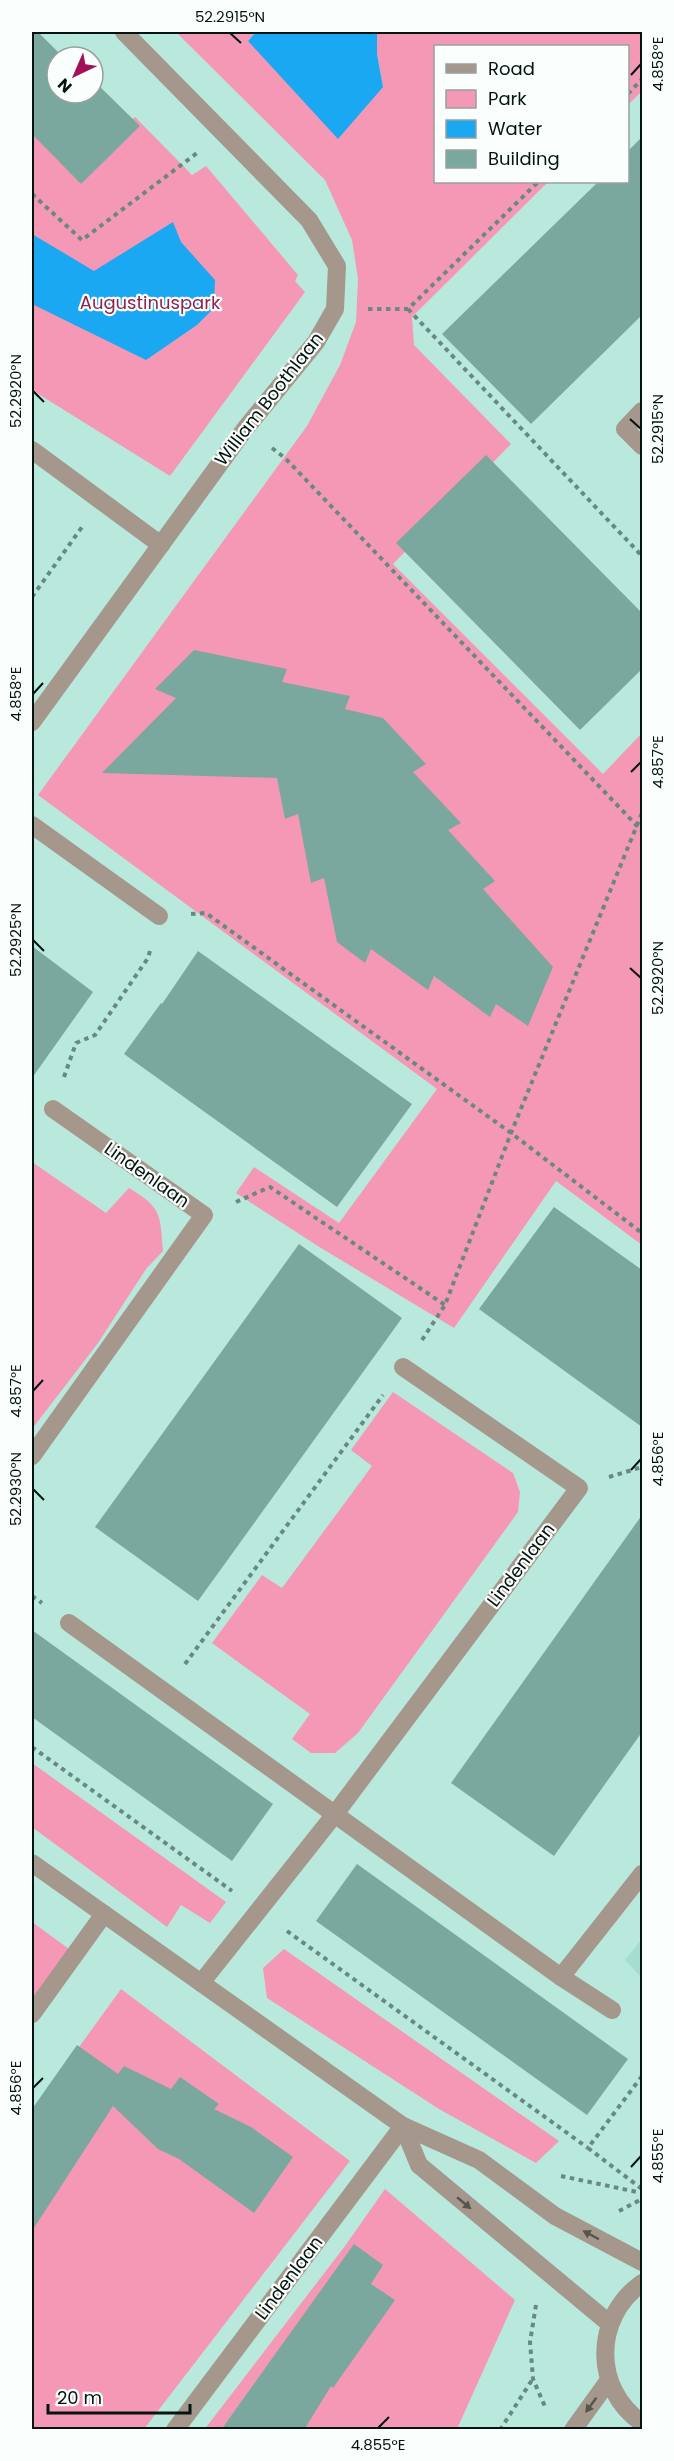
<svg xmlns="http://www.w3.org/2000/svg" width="674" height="2461" font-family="Poppins,sans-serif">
  <rect width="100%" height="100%" fill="#b9e8dd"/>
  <polygon fill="#a5ddd1" points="642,1939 642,1978 625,1960"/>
  <g fill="#f598b5">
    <polygon points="176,32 256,32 248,41 383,87 377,54 377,32 642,32 642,91 628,105 628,46 436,46 436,182 548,182 412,317 414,345 511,444 393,564 603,774 642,733 642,1245 556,1181 454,1328 321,1248 236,1193 254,1167 339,1223 437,1089 38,795 307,426 340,365 356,322 358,279 352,240 325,180"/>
    <polygon points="32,95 91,156 135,117 192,175 206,166 298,275 295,281 305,292 170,476 32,390"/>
    <path d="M 32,1162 L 106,1213 L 129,1188 C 162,1208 160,1214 163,1251 L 146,1269 L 98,1343 L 32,1429 Z"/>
    <polygon points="393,1392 513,1473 520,1492 518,1512 358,1733 335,1753 311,1753 292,1739 310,1714 212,1643 262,1575 282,1588 372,1466 351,1450"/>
    <polygon points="32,1763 226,1902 210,1923 181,1905 167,1927 32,1827"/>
    <polygon points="32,1922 80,1957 32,2024"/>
    <polygon points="284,1949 559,2141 536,2163 439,2109 267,1998 263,1968"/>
    <polygon points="121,1989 350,2161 144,2429 32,2430 32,2112"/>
    <polygon points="385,2189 515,2300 457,2429 204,2430 345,2246"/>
  </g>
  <g fill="#1aa8f2">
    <polygon points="256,32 377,32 377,54 383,87 338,139 248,41"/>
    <polygon points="173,222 181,242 215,280 214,308 197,325 146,360 32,304 32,234 94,271"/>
  </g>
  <g fill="#7aa89e">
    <polygon points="32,32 38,32 63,57 57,57 57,93 93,93 93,80 140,126 81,184 32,134"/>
    <polygon points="642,137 642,315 531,424 442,334 598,182 627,182 627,152"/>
    <polygon points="486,455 642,613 642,669 580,730 396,543"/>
    <polygon points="194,650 287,669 282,682 350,696 345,709 383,718 426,764 413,772 461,823 448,830 495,881 483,889 553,967 528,1026 496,1004 490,1017 434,976 428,990 371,949 365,963 337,942 324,878 311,883 298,814 285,819 277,778 102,773 176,698 155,689"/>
    <polygon points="32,946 93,992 32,1078"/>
    <polygon points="198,951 412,1104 337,1207 124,1054 161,1003 162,1004"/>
    <polygon points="554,1207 642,1270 642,1427 479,1309"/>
    <polygon points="299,1244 402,1318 198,1601 95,1527"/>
    <polygon points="642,1515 642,1732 554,1856 451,1783"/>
    <polygon points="32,1630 273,1804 232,1861 32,1717"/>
    <polygon points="357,1864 628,2059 587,2115 316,1921"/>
    <polygon points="77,2045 118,2074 124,2066 171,2089 180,2077 219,2104 214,2109 251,2127 293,2157 254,2213 179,2159 158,2149 113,2106 32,2231 32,2109"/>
    <polygon points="354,2244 383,2265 371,2284 395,2300 333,2388 331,2386 304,2430 221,2430"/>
  </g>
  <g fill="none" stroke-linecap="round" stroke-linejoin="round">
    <g stroke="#688981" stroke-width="4" stroke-dasharray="4.5 4.5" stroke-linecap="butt">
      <polyline points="628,94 642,79"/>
      <polyline points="32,194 82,240 197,153"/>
      <polyline points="368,309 408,309 538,182"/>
      <polyline points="408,309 642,556"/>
      <polyline points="272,448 285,458 642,831"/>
      <polyline points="32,597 82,527"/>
      <polyline points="191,914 206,913 511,1133 642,1233"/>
      <polyline points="64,1077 76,1043 95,1035 148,958 151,947"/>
      <polyline points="236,1202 270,1187 445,1305"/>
      <polyline points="422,1340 445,1305 511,1133 642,813"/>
      <polyline points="609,1477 642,1467"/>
      <polyline points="32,1596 42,1603"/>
      <polyline points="185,1664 383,1395"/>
      <polyline points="32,1747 232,1891"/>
      <polyline points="287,1931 588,2148"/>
      <polyline points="642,2076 588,2148 642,2189"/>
      <polyline points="561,2176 642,2193"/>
      <polyline points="619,2211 642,2199"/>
      <polyline points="536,2305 530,2342 533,2379 546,2409"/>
      <polyline points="500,2430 532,2380"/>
    </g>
    <g stroke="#a5978c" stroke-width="18">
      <polyline points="32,450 161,545"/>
      <polyline points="32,825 159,916"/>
    </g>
    <g stroke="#a5978c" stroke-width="18">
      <polyline points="642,411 625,429 642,446"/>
      <polyline points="32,722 245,429 316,342 335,309 337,266 309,220 124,32"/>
      <polyline points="32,1456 204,1215 53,1109"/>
      <polyline points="69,1623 561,1977 612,2010"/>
      <polyline points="32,1863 403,2126 479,2160 555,2216 642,2262"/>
      <polyline points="561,1977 642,1874"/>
      <polyline points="201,1983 335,1814 579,1488 403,1367"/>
      <polyline points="32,2014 104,1914"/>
      <polyline points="403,2126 419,2165 610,2324"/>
      <polyline points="175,2430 403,2126"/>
    </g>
    <g stroke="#a5978c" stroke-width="18">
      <path d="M 642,2283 C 593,2318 593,2389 642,2423"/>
      <polyline points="573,2430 609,2380"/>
    </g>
  </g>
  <defs><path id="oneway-solid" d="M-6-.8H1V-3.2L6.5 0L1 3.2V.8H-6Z" transform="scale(1.5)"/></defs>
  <g fill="#54564e">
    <use href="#oneway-solid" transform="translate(464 2203) rotate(40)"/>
    <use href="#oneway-solid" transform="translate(591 2235) rotate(-152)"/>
    <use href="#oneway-solid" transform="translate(591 2405) rotate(126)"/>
  </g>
  <path fill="none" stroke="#041411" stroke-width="2" d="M 230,33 L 241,43M 631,75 L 641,64M 33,391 L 44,402M 630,419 L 641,429M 33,694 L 43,683M 631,772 L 641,762M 33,940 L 44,951M 630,968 L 641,978M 33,1391 L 43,1380M 631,1470 L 641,1459M 33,1489 L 44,1500M 33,2088 L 43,2078M 631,2167 L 641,2156M 378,2428 L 389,2417"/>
  <g text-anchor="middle" stroke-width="4.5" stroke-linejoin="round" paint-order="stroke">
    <g font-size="18" fill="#8f2350" stroke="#fafffd">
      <text x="150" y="309">Augustinuspark</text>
    </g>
    <g font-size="18" fill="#041411" stroke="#fafffd">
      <text transform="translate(269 399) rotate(-52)" y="6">William Boothlaan</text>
      <text transform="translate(147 1175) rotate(35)" y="6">Lindenlaan</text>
      <text transform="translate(521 1565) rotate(-53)" y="6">Lindenlaan</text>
      <text transform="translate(289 2278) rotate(-53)" y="6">Lindenlaan</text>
    </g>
  </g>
  <rect width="674" height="2461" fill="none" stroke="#fafffd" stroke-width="66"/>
  <rect x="434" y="45" width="195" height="138" fill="#fafffd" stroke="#98a19f" stroke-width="1.5"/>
  <rect x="446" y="64" width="30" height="9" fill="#a5978c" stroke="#98a19f" stroke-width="1.5"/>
  <text x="488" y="75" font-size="18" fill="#041411">Road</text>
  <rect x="446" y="90" width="30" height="18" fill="#f598b5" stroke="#98a19f" stroke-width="1.5"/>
  <text x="488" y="105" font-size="18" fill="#041411">Park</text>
  <rect x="446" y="120" width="30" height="18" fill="#1aa8f2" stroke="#98a19f" stroke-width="1.5"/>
  <text x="488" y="135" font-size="18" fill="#041411">Water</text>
  <rect x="446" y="150" width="30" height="18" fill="#7aa89e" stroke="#98a19f" stroke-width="1.5"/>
  <text x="488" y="165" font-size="18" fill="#041411">Building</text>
  <g transform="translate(75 75) rotate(224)"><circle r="28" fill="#fafffd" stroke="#98a19f" stroke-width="1.5"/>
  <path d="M0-4.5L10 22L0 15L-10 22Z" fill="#a21156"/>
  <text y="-9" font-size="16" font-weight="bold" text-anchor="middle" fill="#041411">N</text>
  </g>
  <path d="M48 2404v9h142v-9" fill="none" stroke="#041411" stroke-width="3"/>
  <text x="57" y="2404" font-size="18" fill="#041411" stroke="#fafffd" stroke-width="4.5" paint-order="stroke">20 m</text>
  <rect x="33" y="33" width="608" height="2395" fill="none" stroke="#041411" stroke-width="2"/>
  <g font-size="15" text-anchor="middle" fill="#041411">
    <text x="230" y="22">52.2915°N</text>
    <text transform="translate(658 64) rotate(-90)" y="5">4.858°E</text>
    <text transform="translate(16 391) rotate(-90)" y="5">52.2920°N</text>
    <text transform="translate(658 429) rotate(-90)" y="5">52.2915°N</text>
    <text transform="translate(16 694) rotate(-90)" y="5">4.858°E</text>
    <text transform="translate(658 762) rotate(-90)" y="5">4.857°E</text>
    <text transform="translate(16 940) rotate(-90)" y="5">52.2925°N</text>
    <text transform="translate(658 978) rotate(-90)" y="5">52.2920°N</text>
    <text transform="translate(16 1391) rotate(-90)" y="5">4.857°E</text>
    <text transform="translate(658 1459) rotate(-90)" y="5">4.856°E</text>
    <text transform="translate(16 1489) rotate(-90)" y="5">52.2930°N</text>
    <text transform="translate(16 2088) rotate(-90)" y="5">4.856°E</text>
    <text transform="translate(658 2156) rotate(-90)" y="5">4.855°E</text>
    <text x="378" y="2450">4.855°E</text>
  </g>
</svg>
